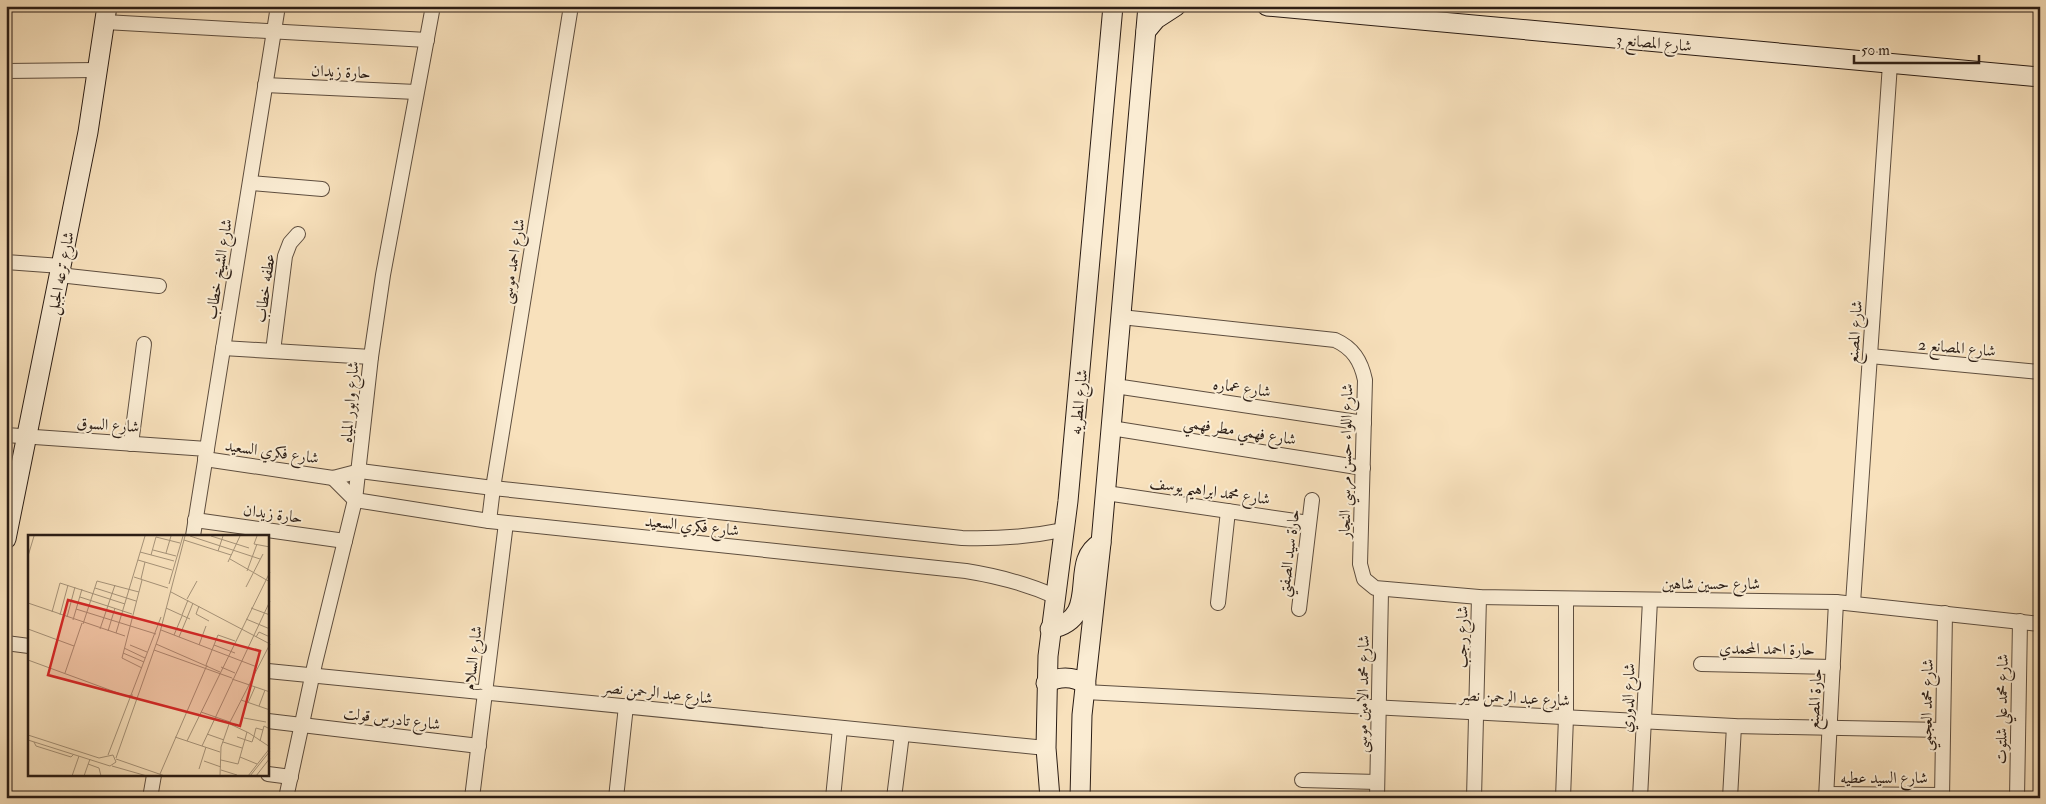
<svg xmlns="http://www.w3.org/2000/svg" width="2046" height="804" font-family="'IM FELL Double Pica',Amiri,serif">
  <rect width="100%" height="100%" fill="#f8e1bc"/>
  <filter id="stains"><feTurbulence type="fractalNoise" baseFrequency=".004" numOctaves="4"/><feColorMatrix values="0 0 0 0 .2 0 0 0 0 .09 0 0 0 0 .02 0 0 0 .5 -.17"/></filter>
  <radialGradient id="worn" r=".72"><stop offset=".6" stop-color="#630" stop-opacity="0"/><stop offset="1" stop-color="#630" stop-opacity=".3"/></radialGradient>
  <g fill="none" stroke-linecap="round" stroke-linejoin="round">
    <g stroke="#5e4e3f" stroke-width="16">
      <g id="street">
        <polyline points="105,22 427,40"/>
        <polyline points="6,71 97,70"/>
        <polyline points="265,85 416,92"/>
        <polyline points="250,183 322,189"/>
        <polyline points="6,262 61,266"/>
        <polyline points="59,275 159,286"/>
        <path d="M 1121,317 L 1335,340 C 1353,348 1361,361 1365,380 L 1360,564 L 1364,579 L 1375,588 L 1479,597 L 1836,602 L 2040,624"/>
        <polyline points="223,348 371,357"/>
        <polyline points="273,351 285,256 290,243 298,234"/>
        <polyline points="1870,356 2040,372"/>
        <polyline points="1115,386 1364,423"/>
        <polyline points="1111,428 1363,468"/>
        <polyline points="6,435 207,449"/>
        <polyline points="131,444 144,344"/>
        <path d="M 205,459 L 333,478 L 360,471 L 493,488 L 962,538 C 997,539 1029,537 1063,530"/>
        <path d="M 333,478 L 355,500 L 489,521 L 966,571 C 997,576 1025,583 1054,596"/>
        <polyline points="1106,493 1309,523"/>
        <polyline points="195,520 345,541"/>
        <polyline points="489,521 493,488 571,6"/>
        <polyline points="193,536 278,6"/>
        <polyline points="1218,603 1228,511"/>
        <polyline points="1853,603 1890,64"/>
        <polyline points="1299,609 1312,500"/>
        <polyline points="6,643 29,646"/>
        <polyline points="1701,664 1833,667"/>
        <polyline points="268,671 1046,748"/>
        <polyline points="1085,692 1734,726 1943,730"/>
        <polyline points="268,721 479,746"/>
        <polyline points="268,774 291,777"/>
        <polyline points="1302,780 1377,782"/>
        <polyline points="1826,794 1942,795"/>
        <polyline points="150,798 154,775"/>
        <polyline points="286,798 315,663 355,500 371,357 383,275 433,6"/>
        <polyline points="472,798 506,523"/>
        <polyline points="616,798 626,706"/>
        <polyline points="833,798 840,728"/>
        <polyline points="894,798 902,734"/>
        <polyline points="1377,798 1381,591"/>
        <polyline points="1474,798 1479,597"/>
        <polyline points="1563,798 1566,717 1566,599"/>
        <polyline points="1640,798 1650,600"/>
        <polyline points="1730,798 1734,726"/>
        <polyline points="1826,798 1836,602"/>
        <polyline points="1942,798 1945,613"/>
        <polyline points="2017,798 2020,621"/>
      </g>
    </g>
    <g stroke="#2b1d15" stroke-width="21">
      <g id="secondary">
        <polyline points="1267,6 2040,77"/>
        <polyline points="1146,31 1156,19 1176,6"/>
        <polyline points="6,539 88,132 107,6"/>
        <path d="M 1050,629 C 1104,618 1066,562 1101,543"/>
        <path d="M 1046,683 C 1060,676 1072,676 1086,684"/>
        <polyline points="1050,798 1046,748 1048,656 1068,501 1113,6"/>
        <polyline points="1080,798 1082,715 1101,543 1148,6"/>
      </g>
    </g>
    <use href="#street" stroke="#faecd3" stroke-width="14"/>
    <use href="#secondary" stroke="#faecd3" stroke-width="19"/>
  </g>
  <g text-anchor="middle" stroke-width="4" stroke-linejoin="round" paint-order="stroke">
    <g font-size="16" fill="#2b1d15" stroke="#faecd3">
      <text transform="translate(1654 42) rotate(5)" y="6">شارع المصانع 3</text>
      <text transform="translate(341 71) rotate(3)" y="6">حارة زيدان</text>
      <text transform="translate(512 261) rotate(-81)" y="6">شارع احمد موسى</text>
      <text transform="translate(218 269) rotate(-81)" y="6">شارع الشيخ خطاب</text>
      <text transform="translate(60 273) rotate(-79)" y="6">شارع ترعه الجبل</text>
      <text transform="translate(264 288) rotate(-82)" y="6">عطفه خطاب</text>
      <text transform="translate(1854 332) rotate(-86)" y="6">شارع المصنع</text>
      <text transform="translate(1957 347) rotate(5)" y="6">شارع المصانع 2</text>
      <text transform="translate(1242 387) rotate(8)" y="6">شارع عماره</text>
      <text transform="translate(349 402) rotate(-85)" y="6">شارع وابور المياه</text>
      <text transform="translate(1078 402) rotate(-84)" y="6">شارع المطريه</text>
      <text transform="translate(108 424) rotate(4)" y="6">شارع السوق</text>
      <text transform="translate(1240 430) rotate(9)" y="6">شارع فهمي مطر فهمي</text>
      <text transform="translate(272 451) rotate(8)" y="6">شارع فكري السعيد</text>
      <text transform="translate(1345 461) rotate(-89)" y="6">شارع اللواء حسن مرسي النجار</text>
      <text transform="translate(1210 490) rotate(8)" y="6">شارع محمد ابراهيم يوسف</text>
      <text transform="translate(273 513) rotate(8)" y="6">حارة زيدان</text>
      <text transform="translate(692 525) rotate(6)" y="6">شارع فكري السعيد</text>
      <text transform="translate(1288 553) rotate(-83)" y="6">حارة سيد الصفتي</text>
      <text x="1711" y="589">شارع حسين شاهين</text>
      <text transform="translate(1461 637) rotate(-89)" y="6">شارع رجب</text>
      <text transform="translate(1767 648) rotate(1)" y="6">حارة احمد المحمدي</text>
      <text transform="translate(472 658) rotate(-83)" y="6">شارع السلام</text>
      <text transform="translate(658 692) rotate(6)" y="6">شارع عبد الرحمن نصر</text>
      <text transform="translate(1362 694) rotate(-89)" y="6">شارع محمد الامين موسى</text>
      <text transform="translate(1515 697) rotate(3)" y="6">شارع عبد الرحمن نصر</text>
      <text transform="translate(1627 698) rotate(-87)" y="6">شارع الدوري</text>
      <text transform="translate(1814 699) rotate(-87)" y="6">حارة المصنع</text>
      <text transform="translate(1926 705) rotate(-89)" y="6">شارع محمد العجمي</text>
      <text transform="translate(2001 709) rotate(-89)" y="6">شارع محمد علي شلتوت</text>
      <text transform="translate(392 718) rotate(7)" y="6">شارع تادرس قولت</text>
      <text x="1884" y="783">شارع السيد عطيه</text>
    </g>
  </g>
  <g transform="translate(28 535)">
    <rect width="241" height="241" fill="#f8e1bc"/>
    <path fill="none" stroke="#a69379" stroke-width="1" d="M 162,1 L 232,24M 183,1 L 221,13M 229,1 L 226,9 L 242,12M 128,2 L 152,8M 156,5 L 203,20M 125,15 L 148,21M 190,16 L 195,1M 112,17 L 146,26M 138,18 L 143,1M 123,20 L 128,2M 0,21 L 6,1M 202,24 L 242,47M 110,25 L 144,35M 200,27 L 212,1M 219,36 L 229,9M 106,42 L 140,53M 113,44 L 117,27M 114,45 L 94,123 L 114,133M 141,49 L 155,1M 218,52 L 235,19M 67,53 L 108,66M 143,57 L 242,109M 52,62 L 104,79M 159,64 L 169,46M 0,68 L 97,101M 171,71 L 168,79 L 181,86M 138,73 L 162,84M 223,73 L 242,80M 48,74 L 128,99M 24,77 L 32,48 L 97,69M 32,80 L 40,50M 154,80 L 160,65M 39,82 L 47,52M 159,83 L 165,68M 218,84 L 242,94M 45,85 L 54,54M 55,89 L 69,46 L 111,57M 0,94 L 46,111M 72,94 L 87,50M 133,95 L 229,132M 80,96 L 87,73M 88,98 L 117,1M 146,100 L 154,81M 151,102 L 159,83M 228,102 L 231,97 L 242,102M 128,109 L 192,137M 102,110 L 119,117M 171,110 L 178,91M 186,110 L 207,118M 96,113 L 117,123M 126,115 L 204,143M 95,118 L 116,127M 0,125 L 98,161 L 105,160M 178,130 L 190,100 L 207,106M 193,132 L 207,138M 37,138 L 54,88M 204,144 L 242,157M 213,165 L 242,175M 220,168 L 227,152M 231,171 L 237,155M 173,177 L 202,187M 216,183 L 238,187M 202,189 L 221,198 L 242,212M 179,199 L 196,205M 0,200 L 71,223 L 85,220 L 88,227 L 82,231 L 0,205M 226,201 L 228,193 L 235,195M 147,202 L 192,217M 209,202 L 224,207 L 226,201M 159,206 L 242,37M 232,206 L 236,191 L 242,194M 6,207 L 8,211 L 43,222 L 46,219M 195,207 L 214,213M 174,211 L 242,66M 80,220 L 133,82M 212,222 L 229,229M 88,223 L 131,101 L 157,1M 88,224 L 137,241M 193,225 L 210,229 L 219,197M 176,226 L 193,232M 60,229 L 71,233 L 73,241M 84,231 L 119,241M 171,234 L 178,212M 193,235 L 209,240M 132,239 L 179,130M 44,241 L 51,221M 56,241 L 62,224M 192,241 L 193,212 L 201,189 L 242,109M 220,241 L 242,213M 222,241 L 242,216M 228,241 L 242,223"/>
    <path fill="#d62828" fill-opacity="0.15" stroke="#d62828" stroke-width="2.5" d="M 40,65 L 232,116 L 212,191 L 20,140 Z"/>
    <rect width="241" height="241" fill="none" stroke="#2b1d15" stroke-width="2.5"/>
  </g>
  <rect width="2046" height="804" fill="none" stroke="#f8e1bc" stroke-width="25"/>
  <rect x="8" y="8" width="2031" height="789" fill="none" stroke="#2b1d15" stroke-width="2.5"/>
  <rect x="12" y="12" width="2021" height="779" fill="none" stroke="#2b1d15"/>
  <path d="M1854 55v8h125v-8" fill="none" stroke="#2b1d15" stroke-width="2.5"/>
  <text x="1861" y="55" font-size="15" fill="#2b1d15" stroke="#faecd3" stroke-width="4" paint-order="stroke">50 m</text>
  <rect width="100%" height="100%" filter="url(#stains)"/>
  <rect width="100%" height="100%" fill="url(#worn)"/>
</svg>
